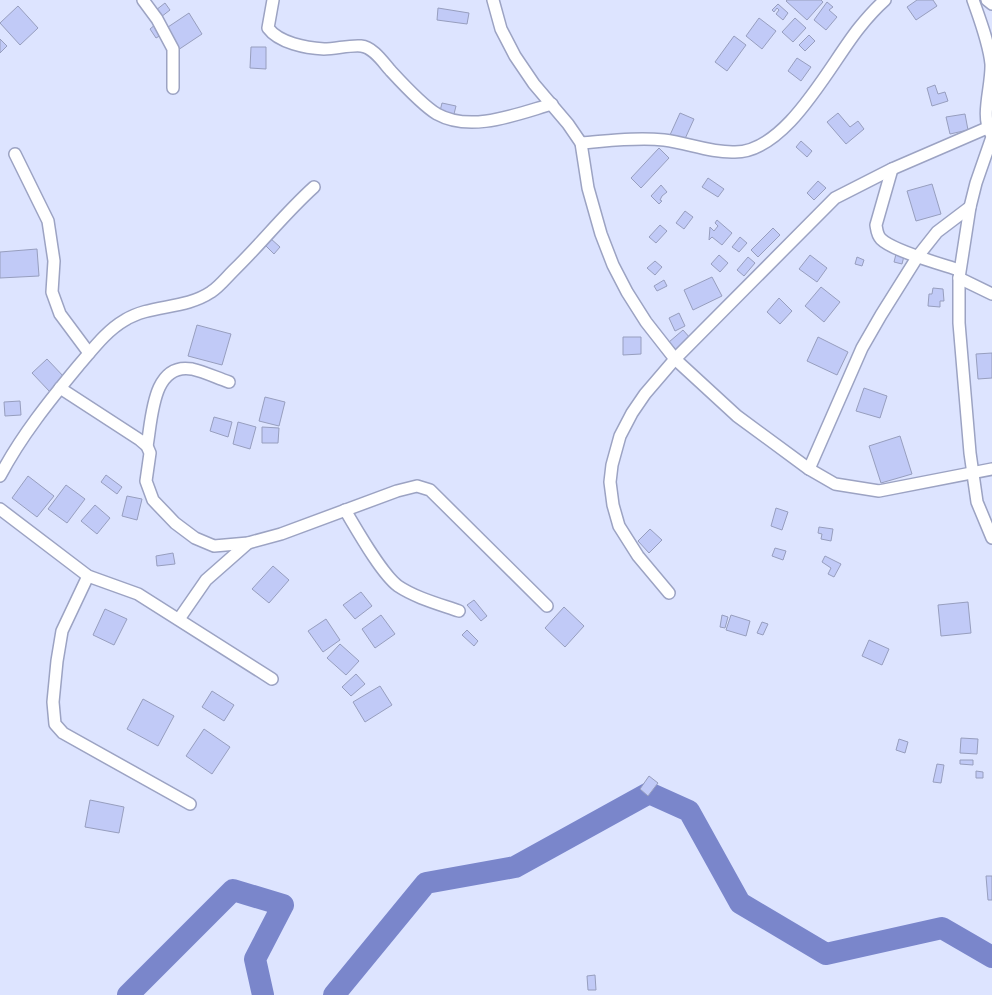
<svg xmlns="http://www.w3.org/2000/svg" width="992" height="995" font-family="'PT Sans',sans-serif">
  <rect width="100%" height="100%" fill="#dde4ff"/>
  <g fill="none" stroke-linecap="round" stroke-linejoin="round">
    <g stroke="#7a86cb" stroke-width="22">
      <polyline points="128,995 233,890 283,905 255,959 263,995"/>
      <polyline points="334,995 426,883 515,867 649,793 689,811 740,903 826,954 942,928 992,957"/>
    </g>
  </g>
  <g fill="#c1caf7" stroke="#979ebe">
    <polygon points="787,0 821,0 823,2 807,20 786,1"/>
    <polygon points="917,0 933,0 937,6 916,20 907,7"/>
    <polygon points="827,2 833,7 829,10 837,17 826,30 814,20"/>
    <polygon points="165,3 170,10 161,17 156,10"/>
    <polygon points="778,4 788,13 783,20 776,14 779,10 777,8 774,12 772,10"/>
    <polygon points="18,6 38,28 20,45 0,23"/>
    <polygon points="438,8 469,13 467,24 437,20"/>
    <polygon points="189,13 202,34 178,50 165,29"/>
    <polygon points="759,18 776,31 762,49 746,36"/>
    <polygon points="795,18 806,28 793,42 782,32"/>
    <polygon points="156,24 163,34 156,38 150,29"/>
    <polygon points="809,35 815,41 805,51 799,45"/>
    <polygon points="734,36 746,45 727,71 715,62"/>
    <polygon points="0,39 7,46 0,53"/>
    <polygon points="251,47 266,47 266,69 250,68"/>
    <polygon points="797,58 811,67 801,81 788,71"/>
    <polygon points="935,85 938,94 945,92 948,101 932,106 927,88"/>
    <polygon points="442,103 456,106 454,114 440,111"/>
    <polygon points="680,113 694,119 684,141 670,135"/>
    <polygon points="838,113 850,127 858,121 864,129 846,144 827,122"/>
    <polygon points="965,114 968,130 950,134 946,117"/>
    <polygon points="801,141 812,151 807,157 796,147"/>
    <polygon points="659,148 669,158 641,188 631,178"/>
    <polygon points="708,178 724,189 718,197 702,187"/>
    <polygon points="818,181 826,188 814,200 807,193"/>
    <polygon points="932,184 941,214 916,221 907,191"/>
    <polygon points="661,185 667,192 662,196 660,200 662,201 659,204 651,196"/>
    <polygon points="685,211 693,217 684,229 676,223"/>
    <polygon points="717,220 732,233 722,245 712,237 709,240 710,227 714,231 718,226 715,223"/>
    <polygon points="660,225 667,231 656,243 649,237"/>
    <polygon points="773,228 780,235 758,257 751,250"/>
    <polygon points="740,237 747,243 739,252 732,247"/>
    <polygon points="270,238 280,247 274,254 264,244"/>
    <polygon points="37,249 39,276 0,278 0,252"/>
    <polygon points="896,254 904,256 902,264 894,262"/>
    <polygon points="719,255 728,263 720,272 711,264"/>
    <polygon points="810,255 827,268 817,282 799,269"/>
    <polygon points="748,257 755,263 744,276 737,270"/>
    <polygon points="857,257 864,260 862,266 855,264"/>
    <polygon points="655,261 662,267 655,275 647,268"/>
    <polygon points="712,277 722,296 693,310 684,290"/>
    <polygon points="664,280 667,286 657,291 654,286"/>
    <polygon points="821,287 840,302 824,322 805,306"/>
    <polygon points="933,288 943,289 944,301 940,301 940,307 928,306 929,294 932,294"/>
    <polygon points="779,298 792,311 780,324 767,312"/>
    <polygon points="679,313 685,326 675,331 669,318"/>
    <polygon points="197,325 231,334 222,365 188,356"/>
    <polygon points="683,330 691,339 677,351 669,342"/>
    <polygon points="623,337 641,337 641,354 623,355"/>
    <polygon points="818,337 848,352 837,375 807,361"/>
    <polygon points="992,353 992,378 978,379 976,354"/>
    <polygon points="47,359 65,378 50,392 32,373"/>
    <polygon points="864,388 887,396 880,418 856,411"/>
    <polygon points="265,397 285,402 279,426 259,421"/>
    <polygon points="20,401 21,415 5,416 4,402"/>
    <polygon points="214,417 232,422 228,437 210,431"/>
    <polygon points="238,422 256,427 250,449 233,444"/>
    <polygon points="262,427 279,428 278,443 262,443"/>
    <polygon points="900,436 912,474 881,483 869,446"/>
    <polygon points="106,475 122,487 117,494 101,482"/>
    <polygon points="28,476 54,496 37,517 12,498"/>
    <polygon points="66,485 85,499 67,523 48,509"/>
    <polygon points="127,496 142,499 137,520 122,516"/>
    <polygon points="95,505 110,518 97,534 81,521"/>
    <polygon points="776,508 788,512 782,530 771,526"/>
    <polygon points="819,527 833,529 831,541 821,539 822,534 818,533"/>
    <polygon points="650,529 662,540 649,553 638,541"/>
    <polygon points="775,548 786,551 783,560 772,556"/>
    <polygon points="173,553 175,564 157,566 156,556"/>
    <polygon points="825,556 841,564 834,577 828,574 831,568 822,562"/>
    <polygon points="273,566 289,580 269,603 252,589"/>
    <polygon points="361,592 372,606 355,619 343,605"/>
    <polygon points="474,600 487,616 481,621 467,605"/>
    <polygon points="968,602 971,633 941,636 938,605"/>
    <polygon points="564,607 584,626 565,647 545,628"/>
    <polygon points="105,609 127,619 114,645 93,635"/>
    <polygon points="381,615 395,634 375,648 362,629"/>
    <polygon points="722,615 728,617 725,628 720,627"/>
    <polygon points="731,615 750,621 746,636 726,630"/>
    <polygon points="326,619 340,640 323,652 308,631"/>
    <polygon points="762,622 768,624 763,635 757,633"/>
    <polygon points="467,630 478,641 474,646 462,635"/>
    <polygon points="869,640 889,649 882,665 862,656"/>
    <polygon points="340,644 359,661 346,675 327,658"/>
    <polygon points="356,674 365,684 351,696 342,687"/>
    <polygon points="380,686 392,705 365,722 353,702"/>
    <polygon points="212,691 234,705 224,721 202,707"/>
    <polygon points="143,699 174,716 158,746 127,729"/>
    <polygon points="204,729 230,747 212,774 186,756"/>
    <polygon points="961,738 978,739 977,754 960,753"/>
    <polygon points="899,739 908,742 905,753 896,750"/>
    <polygon points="960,760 973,760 973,765 960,764"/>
    <polygon points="937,764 944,765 941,783 933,782"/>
    <polygon points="976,771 983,772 983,778 976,778"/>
    <polygon points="649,776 658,783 648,796 640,789"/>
    <polygon points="90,800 124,807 119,833 85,827"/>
    <polygon points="986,876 992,876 992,900 988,900"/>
    <polygon points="595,975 596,990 588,990 587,976"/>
  </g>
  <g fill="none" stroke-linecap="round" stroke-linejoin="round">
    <g stroke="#9ca3c3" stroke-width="14">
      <g id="minor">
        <polyline points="143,0 157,19 173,49 173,88"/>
        <path d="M 273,0 L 268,28 C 279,43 306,48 324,49 C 336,49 349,45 361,46 C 373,47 383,62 390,70 C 402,83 422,105 437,114 C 471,133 517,114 552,104"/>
        <polyline points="493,0 501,29 515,56 534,84 568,124 581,143 588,188 601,234 613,265 627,292 646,322 675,359 737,416 809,469 835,484 879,491 992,469"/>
        <path d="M 973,0 C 980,20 989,43 991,64 C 992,86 980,116 991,134"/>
        <polyline points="987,0 992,4"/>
        <polyline points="992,137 976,183 970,207 959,278 959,323 970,453 977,502 992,538"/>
        <path d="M 581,143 C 608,141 636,137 664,140 C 688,143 711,153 735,152 C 787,152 830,64 859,28 C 867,18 876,8 885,0"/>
        <polyline points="15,154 48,221 54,261 52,292 60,314 89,353"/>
        <path d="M 892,169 L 876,225 C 877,231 877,235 881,239 C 893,251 941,264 959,270"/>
        <polyline points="959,278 992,294"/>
        <polyline points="60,388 140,440 147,446 150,453 146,481 153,500 175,523 195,538 214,546 248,543 281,534 397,491 417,486 430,490 547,606"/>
        <path d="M 147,446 C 152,419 152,362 192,369 C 205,372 217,378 229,382"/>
        <polyline points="809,469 862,348 881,315 918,256 937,232 970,207"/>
        <path d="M 0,476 C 21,436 50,400 79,365 C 93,349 106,331 125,320 C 151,304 184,310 211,292 C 219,287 226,278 233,271 C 261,244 285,213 314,187"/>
        <polyline points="0,509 88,576 138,594 272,679"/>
        <path d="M 345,510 C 357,530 381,573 398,586 C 416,598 439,604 459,611"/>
        <polyline points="88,576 62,631 57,661 53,702 55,724 63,733 190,804"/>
        <polyline points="669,593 638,556 619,526 613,505 610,482 612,465 620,436 632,413 645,394 675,359 835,198 892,169 987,128"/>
        <polyline points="179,619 206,580 248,543"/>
      </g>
    </g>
    <use href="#minor" stroke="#fff" stroke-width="11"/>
  </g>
</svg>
